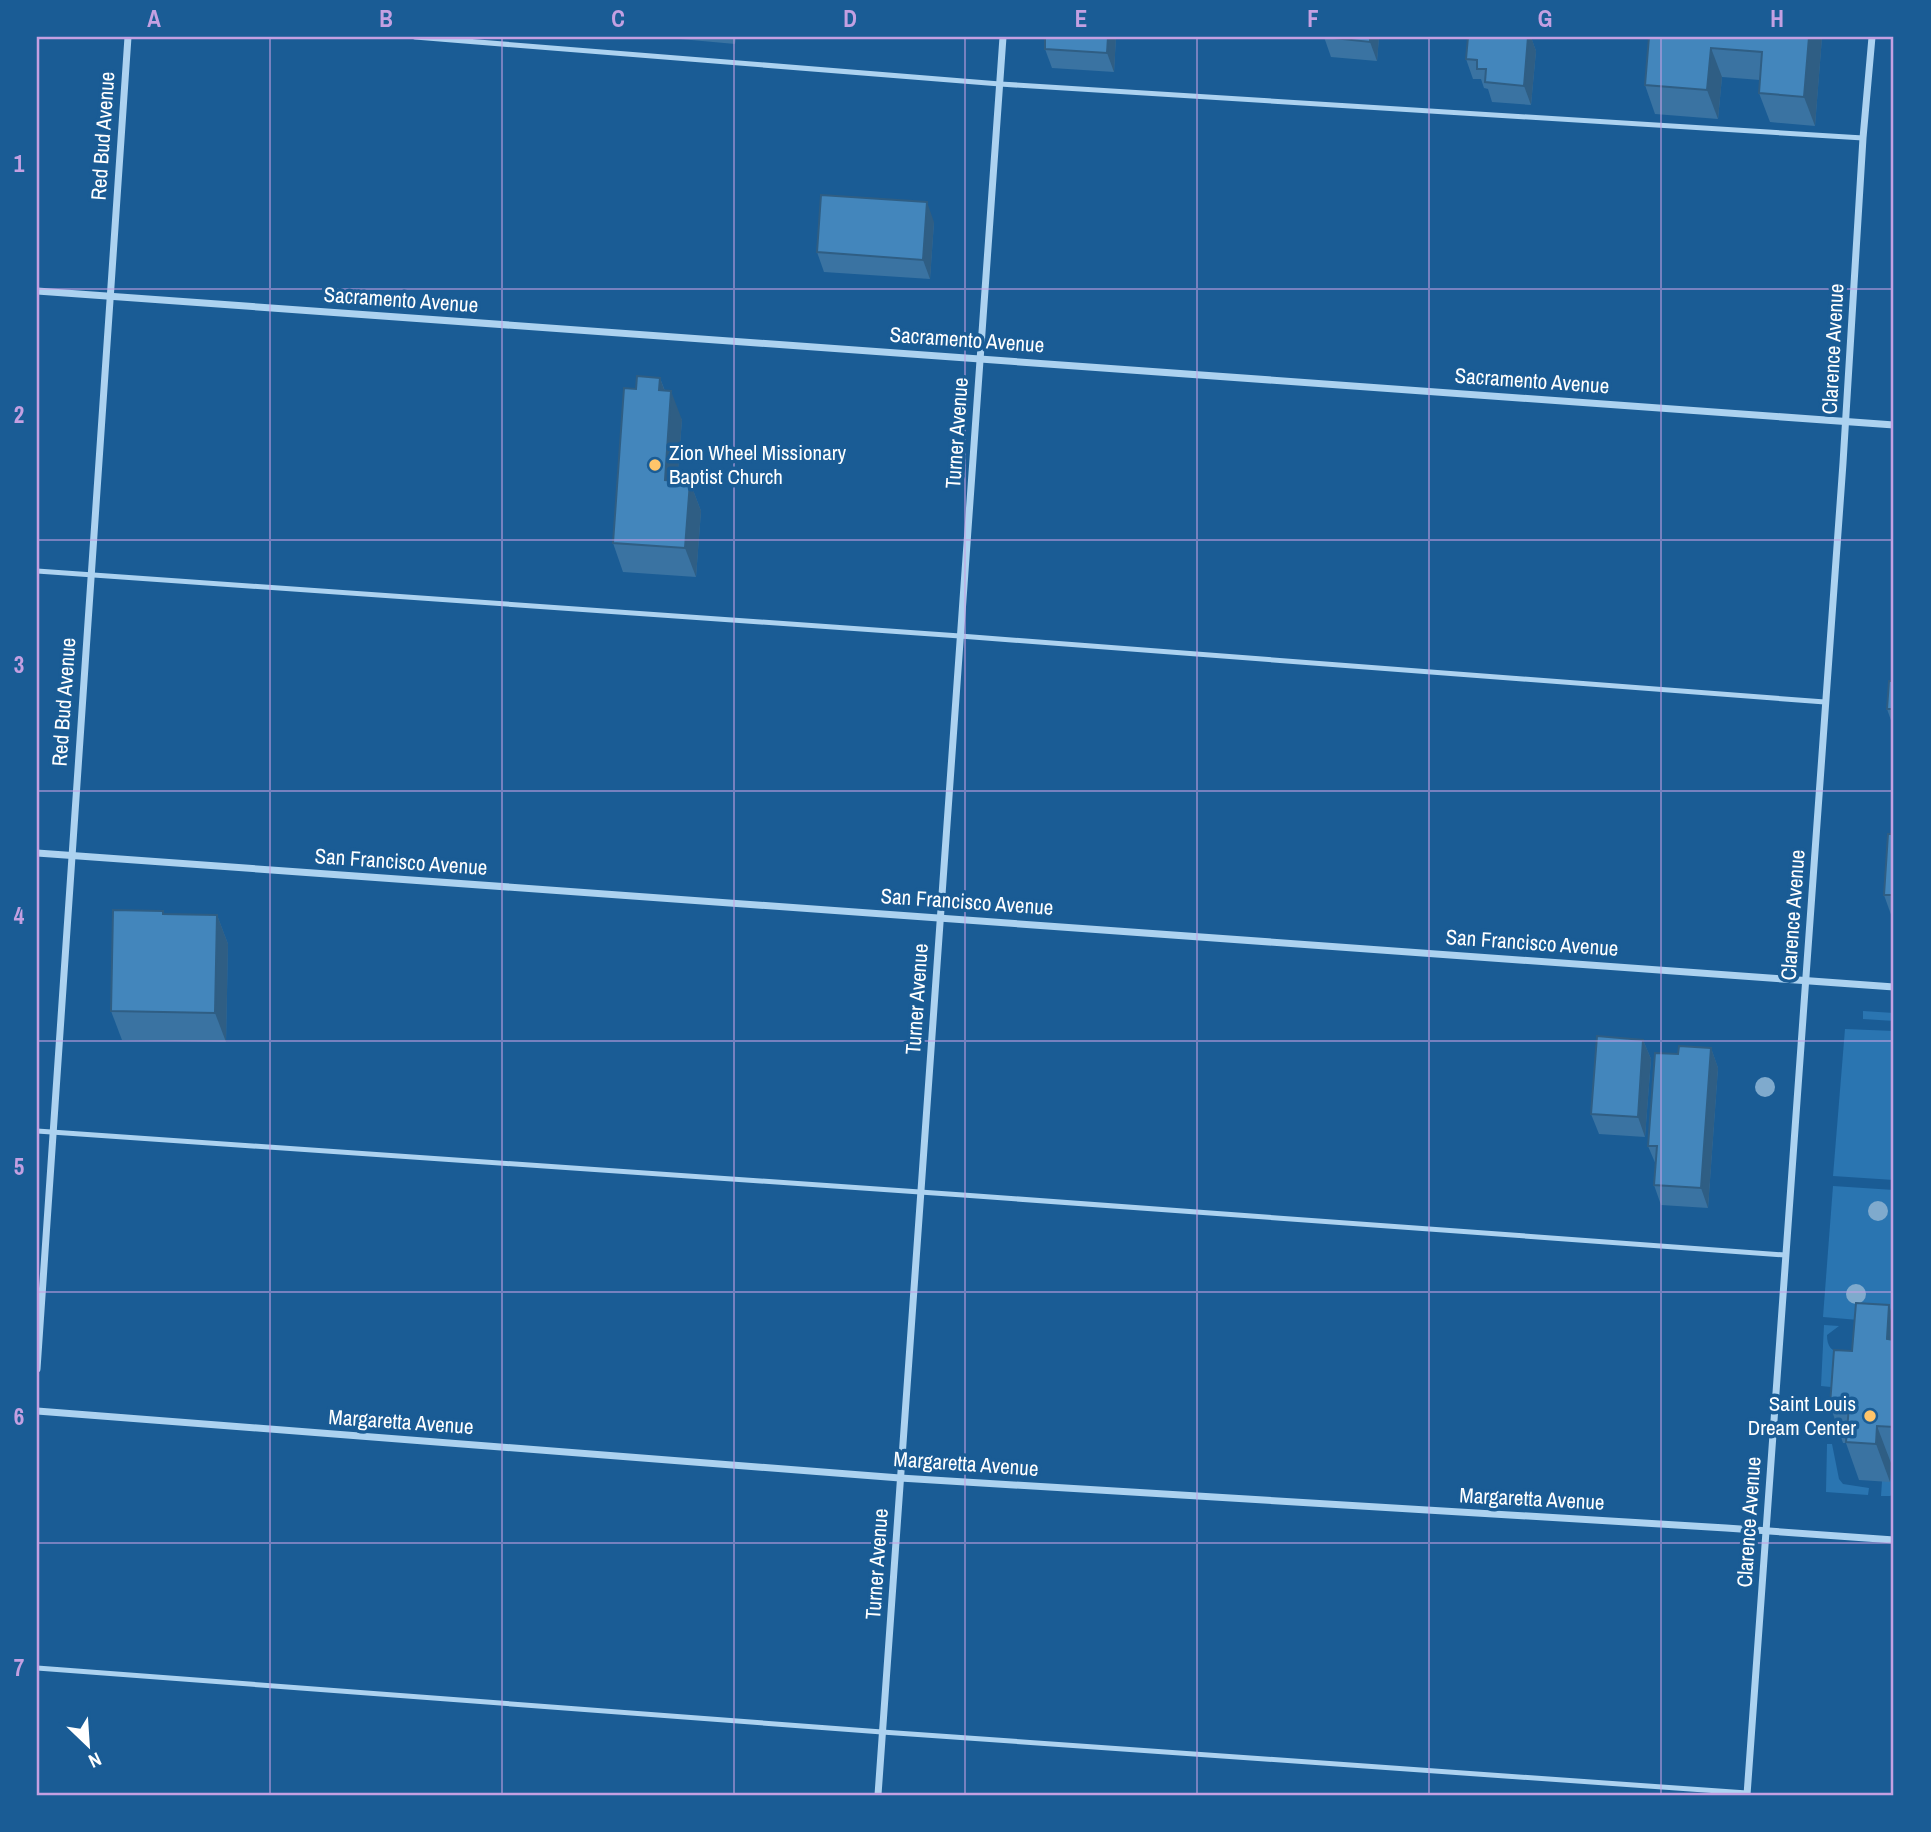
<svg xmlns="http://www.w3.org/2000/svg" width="1931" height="1832" font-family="'Archivo Narrow',sans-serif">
  <rect width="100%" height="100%" fill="#1a5c95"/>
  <g fill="#2a75b1">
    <polygon points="1863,1011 1894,1013 1894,1021 1863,1019"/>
    <polygon points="1845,1029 1894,1031 1894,1180 1833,1176"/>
    <polygon points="1833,1186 1894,1190 1894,1323 1823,1317"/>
    <path d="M 1824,1325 L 1839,1326 L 1827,1335 C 1827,1349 1834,1354 1847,1351 L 1831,1387 L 1821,1386 Z"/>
    <polygon points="1827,1444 1832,1444 1839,1479 1843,1484 1869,1488 1868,1495 1826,1492"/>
    <polygon points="1891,1463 1894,1464 1894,1494 1890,1496 1881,1496 1882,1481 1890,1481"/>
  </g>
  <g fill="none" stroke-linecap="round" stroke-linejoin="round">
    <g stroke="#acd2f0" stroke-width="5">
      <polyline points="415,37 1000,84 1863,138"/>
      <polyline points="37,571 960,636 1825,702"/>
      <polyline points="37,1131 963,1195 1785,1255"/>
      <polyline points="37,1668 882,1732 1747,1793"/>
    </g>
    <g stroke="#acd2f0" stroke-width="7">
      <polyline points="37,291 1894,425"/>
      <polyline points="37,853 1894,987"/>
      <polyline points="37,1369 128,37"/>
      <polyline points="37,1411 900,1478 1726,1528 1894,1540"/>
      <polyline points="878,1795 1003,37"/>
      <polyline points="1747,1795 1843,463 1863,138 1872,37"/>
    </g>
  </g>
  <g fill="#7faacd">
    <circle cx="1765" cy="1087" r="10"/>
    <circle cx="1878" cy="1211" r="10"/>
    <circle cx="1856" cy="1294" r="10"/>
  </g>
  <g fill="#3a73a2">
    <polygon points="658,37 736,37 735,44"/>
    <polygon points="1116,37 1114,72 1052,68 1045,49"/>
    <polygon points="1324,37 1379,37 1377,61 1331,57"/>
    <polygon points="1468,37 1531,37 1536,51 1531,105 1492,102 1488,89 1484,88 1481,79 1473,79 1466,59"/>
    <polygon points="1649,37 1822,37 1815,126 1770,122 1759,93 1760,80 1722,77 1718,119 1655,114 1645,85"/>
    <polygon points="934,222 930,279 824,272 817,252"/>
    <polygon points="660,378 665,391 682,420 677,481 690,482 701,511 696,577 623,572 613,543 636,389"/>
    <polygon points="1894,681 1894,729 1887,709"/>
    <polygon points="1894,834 1894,923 1884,895"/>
    <polygon points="164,914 217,915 228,944 226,1042 122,1040 111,1011"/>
    <polygon points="1643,1040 1651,1059 1645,1137 1599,1134 1591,1114"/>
    <polygon points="1711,1048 1718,1068 1708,1208 1661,1205 1654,1185 1656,1165 1648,1146 1678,1054"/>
    <polygon points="1894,1320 1894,1463 1891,1463 1890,1482 1859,1480 1846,1443 1843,1443 1830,1405 1852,1351"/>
  </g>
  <g fill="#2f5e84">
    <polygon points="1108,37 1116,37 1114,72 1107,53"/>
    <polygon points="1370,37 1379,37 1377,61 1370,42"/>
    <polygon points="1528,37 1531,37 1536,51 1531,105 1524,86"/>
    <polygon points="1809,37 1822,37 1815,126 1804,97"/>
    <polygon points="1711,48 1722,77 1718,119 1707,90"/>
    <polygon points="927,202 934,222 930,279 923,260"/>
    <polygon points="660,378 670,406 671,391 682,420 675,509 665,480 659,390"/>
    <polygon points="690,482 701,511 696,577 685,548"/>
    <polygon points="217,915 228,944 226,1042 215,1013"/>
    <polygon points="1643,1040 1651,1059 1645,1137 1638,1117"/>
    <polygon points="1711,1048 1718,1068 1708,1208 1701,1188"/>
    <polygon points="1889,1305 1894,1320 1894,1360 1887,1339"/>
    <polygon points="1877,1426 1891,1463 1890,1482 1876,1444"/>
  </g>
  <g fill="#4386bc" stroke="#2f5e84" stroke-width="2">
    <polygon points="1045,37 1108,37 1107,53 1045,49"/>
    <polygon points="1324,37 1370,37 1370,42"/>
    <polygon points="1468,37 1528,37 1524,86 1485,82 1486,69 1477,69 1477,60 1466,59"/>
    <polygon points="1649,37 1809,37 1804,97 1759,93 1762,52 1711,48 1707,90 1645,85"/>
    <polygon points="821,195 927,202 923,260 817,252"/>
    <polygon points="637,376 660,378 659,390 671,391 665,480 690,482 685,548 613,543 624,388 636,389"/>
    <polygon points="1889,681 1894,681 1894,709 1887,709"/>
    <polygon points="1888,834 1894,834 1894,895 1884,895"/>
    <polygon points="113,910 163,911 163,914 217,915 215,1013 111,1011"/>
    <polygon points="1597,1036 1643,1040 1638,1117 1591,1114"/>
    <polygon points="1679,1046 1711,1048 1701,1188 1654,1185 1657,1146 1648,1146 1655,1053 1678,1054"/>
    <polygon points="1856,1303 1889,1305 1887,1339 1894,1340 1894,1427 1877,1426 1876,1444 1846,1442 1849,1406 1830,1405 1834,1350 1852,1351"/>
  </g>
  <path fill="none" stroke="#c4a0e2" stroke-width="2" stroke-opacity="0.55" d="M 270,37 L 270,1795M 502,37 L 502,1795M 734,37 L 734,1795M 965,37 L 965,1795M 1197,37 L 1197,1795M 1429,37 L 1429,1795M 1661,37 L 1661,1795M 37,289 L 1894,289M 37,540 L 1894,540M 37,791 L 1894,791M 37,1041 L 1894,1041M 37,1292 L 1894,1292M 37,1543 L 1894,1543"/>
  <g fill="#ffc56a" stroke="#1a5c95" stroke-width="2.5">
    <circle cx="655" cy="465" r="7"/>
    <circle cx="1870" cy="1416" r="7"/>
  </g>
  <g text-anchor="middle" stroke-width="7" stroke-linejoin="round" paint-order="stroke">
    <g font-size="21" fill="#fff" stroke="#1a5c95">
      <text transform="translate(103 136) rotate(-86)" y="7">Red Bud Avenue</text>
      <text transform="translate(401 300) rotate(4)" y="7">Sacramento Avenue</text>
      <text transform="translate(967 340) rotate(4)" y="7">Sacramento Avenue</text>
      <text transform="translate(1833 349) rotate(-87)" y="7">Clarence Avenue</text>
      <text transform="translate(1532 381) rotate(4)" y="7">Sacramento Avenue</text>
      <text transform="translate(957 433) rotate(-86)" y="7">Turner Avenue</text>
      <text transform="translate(64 702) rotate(-86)" y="7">Red Bud Avenue</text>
      <text transform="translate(401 862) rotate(4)" y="7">San Francisco Avenue</text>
      <text transform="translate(967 902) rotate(4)" y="7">San Francisco Avenue</text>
      <text transform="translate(1793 915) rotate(-86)" y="7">Clarence Avenue</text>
      <text transform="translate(1532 943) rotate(4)" y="7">San Francisco Avenue</text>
      <text transform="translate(917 999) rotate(-86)" y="7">Turner Avenue</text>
      <text transform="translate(401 1422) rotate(4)" y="7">Margaretta Avenue</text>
      <text transform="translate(966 1464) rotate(4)" y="7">Margaretta Avenue</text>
      <text transform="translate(1532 1499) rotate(3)" y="7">Margaretta Avenue</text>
      <text transform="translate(1749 1522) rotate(-86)" y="7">Clarence Avenue</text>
      <text transform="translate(877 1564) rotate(-86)" y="7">Turner Avenue</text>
    </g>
    <g font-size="21" fill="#fff" stroke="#1a5c95" text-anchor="start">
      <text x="669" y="460">Zion Wheel Missionary<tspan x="669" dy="24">Baptist Church</tspan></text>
      <text x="1856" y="1411" text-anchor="end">Saint Louis<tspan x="1856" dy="24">Dream Center</tspan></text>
    </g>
  </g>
  <rect width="1931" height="1832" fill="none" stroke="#1a5c95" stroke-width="77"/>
  <g transform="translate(88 1745) rotate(155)" stroke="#1a5c95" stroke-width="5" paint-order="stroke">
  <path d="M0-5L12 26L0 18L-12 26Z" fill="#ffffff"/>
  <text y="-10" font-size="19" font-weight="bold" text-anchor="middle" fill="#ffffff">N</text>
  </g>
  <rect x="38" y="38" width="1854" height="1756" fill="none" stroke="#c4a0e2" stroke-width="2.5"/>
  <g font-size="23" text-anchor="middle" font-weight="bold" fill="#c4a0e2">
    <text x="154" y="27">A</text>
    <text x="386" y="27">B</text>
    <text x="618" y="27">C</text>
    <text x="850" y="27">D</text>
    <text x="1081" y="27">E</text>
    <text x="1313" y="27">F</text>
    <text x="1545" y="27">G</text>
    <text x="1777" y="27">H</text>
    <text x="19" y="172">1</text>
    <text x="19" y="423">2</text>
    <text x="19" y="673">3</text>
    <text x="19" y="924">4</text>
    <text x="19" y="1175">5</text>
    <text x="19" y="1425">6</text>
    <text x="19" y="1676">7</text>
  </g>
</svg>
